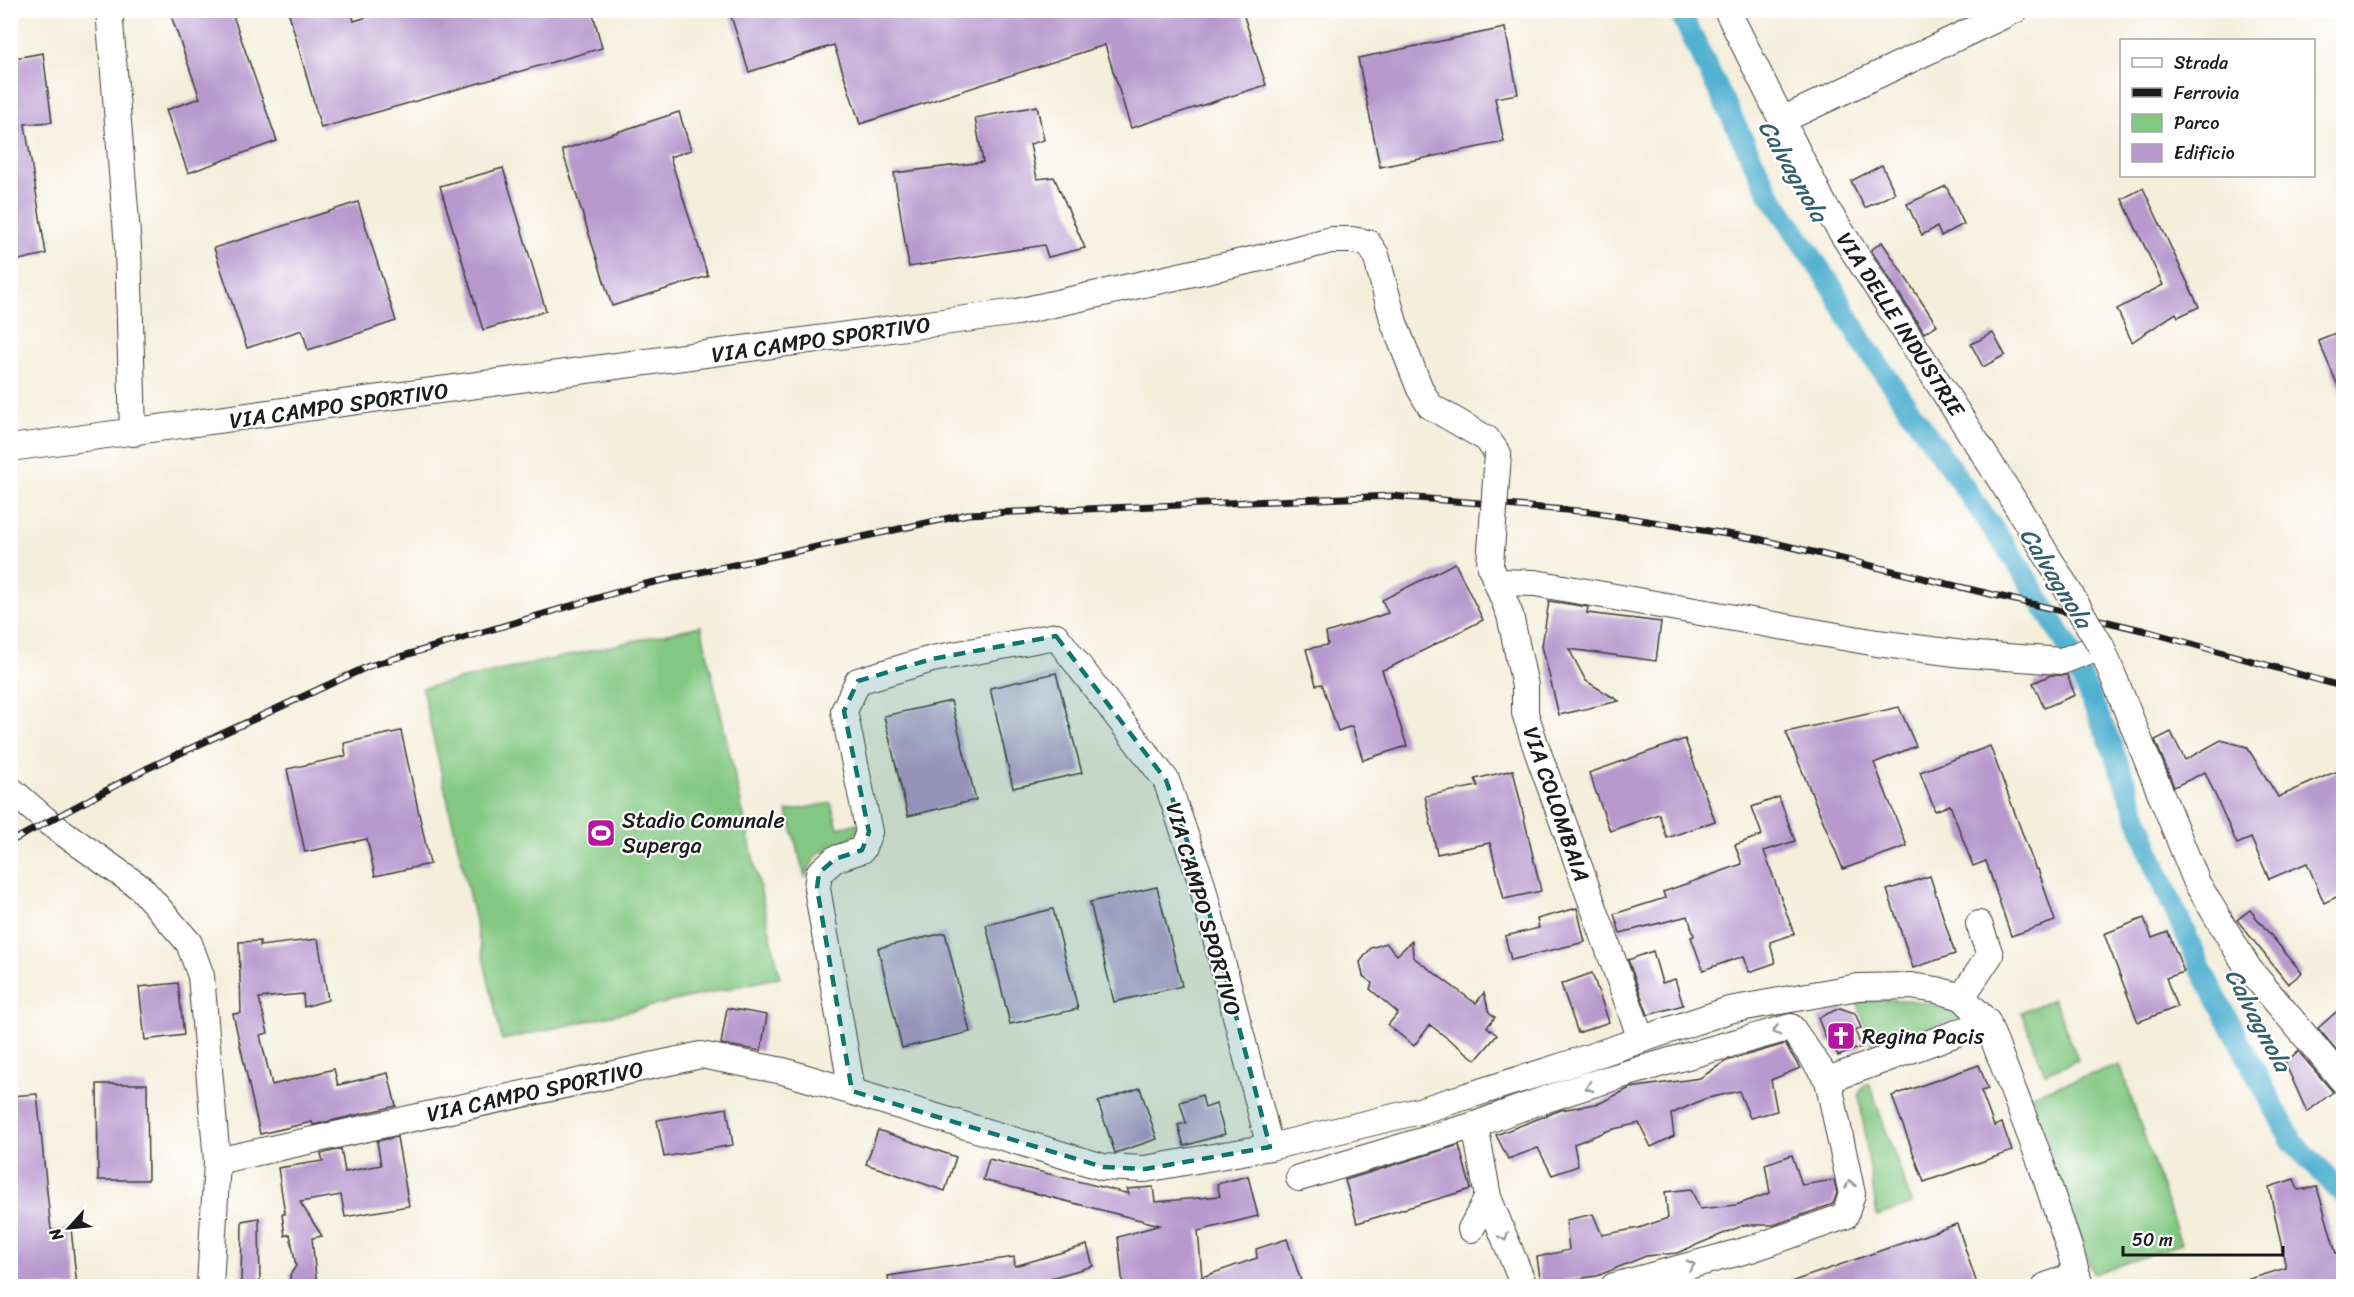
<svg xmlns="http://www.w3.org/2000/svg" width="2354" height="1297" font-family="Sriracha,sans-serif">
  <rect width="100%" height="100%" fill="#fff"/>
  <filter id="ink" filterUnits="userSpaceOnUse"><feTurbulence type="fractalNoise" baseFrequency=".0167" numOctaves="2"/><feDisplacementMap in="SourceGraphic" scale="12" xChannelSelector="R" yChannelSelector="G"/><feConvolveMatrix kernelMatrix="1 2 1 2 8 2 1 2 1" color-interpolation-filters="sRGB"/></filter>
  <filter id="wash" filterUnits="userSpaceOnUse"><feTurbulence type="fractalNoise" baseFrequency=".008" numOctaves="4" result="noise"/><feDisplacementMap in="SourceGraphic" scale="24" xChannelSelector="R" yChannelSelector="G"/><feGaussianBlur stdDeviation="1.35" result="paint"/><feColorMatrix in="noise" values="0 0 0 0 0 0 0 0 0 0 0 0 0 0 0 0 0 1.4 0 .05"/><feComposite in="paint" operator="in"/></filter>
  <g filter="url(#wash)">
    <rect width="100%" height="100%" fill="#f4eedb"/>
    <g fill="#83c882" stroke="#50724f" stroke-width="1.5">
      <polygon points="701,626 780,977 502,1040 422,688"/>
      <path d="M 831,803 L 838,828 L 858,823 L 859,829 C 850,843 834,842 821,852 C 813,858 810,868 805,877 L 787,811 Z"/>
      <polygon points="2054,999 2078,1060 2045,1073 2021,1012"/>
      <path d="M 1874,1000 C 1910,998 1931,1001 1963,1017 L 1872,1046 L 1857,1002 Z"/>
      <polygon points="2120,1065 2181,1244 2093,1274 2031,1095"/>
      <polygon points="1869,1083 1912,1204 1877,1216 1859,1095 1863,1086"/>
    </g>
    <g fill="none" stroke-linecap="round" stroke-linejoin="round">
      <polyline stroke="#51b1d0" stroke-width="22" points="1679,10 1769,193 1832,287 1860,339 2017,563 2067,645 2110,742 2157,870 2202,971 2292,1141 2344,1195"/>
    </g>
    <g id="blocks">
      <g fill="#b799ce">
        <polygon points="169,10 231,10 277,141 188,173 166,110 200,98"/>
        <polygon points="288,10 351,10 354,21 390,10 592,10 602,48 321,128"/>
        <polygon points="729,10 1242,10 1266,85 1131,128 1105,45 860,124 834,45 749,72"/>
        <polygon points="1505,28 1518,94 1495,98 1504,142 1380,167 1358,58"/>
        <polygon points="43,53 52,122 25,124 46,254 10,262 10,59"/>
        <polygon points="1037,106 1044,140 1030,144 1037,179 1054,177 1085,248 1048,257 1044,245 909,267 894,173 983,162 975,118"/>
        <polygon points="679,112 691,150 670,157 708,276 612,306 562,150"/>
        <polygon points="1882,165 1895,193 1865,208 1851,181"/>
        <polygon points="503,168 546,311 483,330 440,186"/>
        <polygon points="1946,186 1964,224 1941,236 1937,227 1922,235 1907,204"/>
        <polygon points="2143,188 2199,307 2178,317 2176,313 2132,342 2117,309 2163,285 2122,199"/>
        <polygon points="358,202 396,321 308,350 302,330 247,348 214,248"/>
        <polygon points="1882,242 1937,325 1924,333 1871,250"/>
        <polygon points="2343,330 2343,397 2318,340"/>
        <polygon points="1993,333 2005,355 1983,367 1971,344"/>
        <polygon points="1455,563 1483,620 1389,668 1382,670 1407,746 1363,760 1352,726 1338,731 1322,684 1316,685 1306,649 1328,645 1326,633 1388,613 1382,600"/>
        <polygon points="1549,601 1588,607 1587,613 1661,622 1656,661 1569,649 1586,681 1619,701 1559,715 1542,646"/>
        <polygon points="1056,673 1082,773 1013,788 990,688"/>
        <polygon points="2051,675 2067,675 2075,695 2044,708 2033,683"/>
        <polygon points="951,701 976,800 908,816 884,716"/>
        <polygon points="1899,707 1916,746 1874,763 1907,846 1843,869 1786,732"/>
        <polygon points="401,731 430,864 375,876 367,839 305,852 287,769 346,756 344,743"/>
        <polygon points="2171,732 2185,760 2221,740 2247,747 2278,797 2337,771 2343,787 2343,894 2324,903 2307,863 2269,879 2251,838 2237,844 2205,772 2174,787 2155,740"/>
        <polygon points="1685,739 1715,821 1667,838 1659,814 1610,831 1589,773"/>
        <polygon points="1990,746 2036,870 2038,869 2055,921 2011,936 1986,861 1973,866 1950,805 1935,811 1920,772"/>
        <polygon points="1513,770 1541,891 1504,899 1490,843 1437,854 1425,796 1478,786 1475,779"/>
        <polygon points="1779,797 1795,841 1764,851 1794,934 1770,942 1775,963 1749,972 1744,956 1703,970 1691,937 1694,936 1688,916 1620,933 1614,914 1665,898 1663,892 1742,864 1735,845 1762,835 1752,807"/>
        <polygon points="1930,876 1955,954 1913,968 1887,890"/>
        <polygon points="1157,887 1182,986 1114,1002 1090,902"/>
        <polygon points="1577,908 1585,942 1511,960 1505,936 1539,928 1537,919"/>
        <polygon points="1053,909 1078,1009 1010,1024 986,925"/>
        <polygon points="2250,910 2302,973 2288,984 2237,920"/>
        <polygon points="2144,918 2152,938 2168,932 2184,972 2166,978 2177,1007 2138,1022 2104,934"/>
        <polygon points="945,933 970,1032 902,1048 878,948"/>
        <polygon points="318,939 328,1000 304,1007 303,994 259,998 268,1033 260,1035 272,1085 334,1069 338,1085 388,1073 396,1106 313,1125 312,1122 260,1134 233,1014 241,1013 239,942 260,941 260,946"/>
        <polygon points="1412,941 1413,957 1471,1000 1476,1003 1484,993 1489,1012 1495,1017 1487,1027 1497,1035 1476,1060 1430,1025 1414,1046 1388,1025 1398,1013 1370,989 1372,983 1363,976 1360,962 1371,948 1386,943 1397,955"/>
        <polygon points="1653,951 1662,983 1675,979 1683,1005 1648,1015 1628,960"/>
        <polygon points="1592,973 1609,1022 1578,1033 1561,984"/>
        <polygon points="178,983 184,1035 145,1040 139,987"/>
        <polygon points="2343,1006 2343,1058 2318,1028"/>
        <polygon points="727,1008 767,1015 761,1051 721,1044"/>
        <polygon points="1840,1008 1855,1013 1861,1028 1855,1030 1861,1047 1838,1056 1833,1042 1828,1044 1818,1018"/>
        <polygon points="1785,1044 1800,1068 1771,1080 1777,1111 1750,1118 1739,1091 1704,1099 1671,1114 1674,1136 1651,1147 1639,1123 1610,1130 1574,1144 1578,1166 1552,1175 1538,1148 1508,1159 1496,1135 1561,1110 1600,1103 1630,1088 1700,1078 1726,1061"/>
        <polygon points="2298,1051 2333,1092 2307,1112 2285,1063"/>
        <polygon points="1979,1065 1988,1089 1981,1091 1994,1126 2002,1123 2012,1151 1924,1182 1892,1096"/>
        <polygon points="97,1084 147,1084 148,1180 98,1180"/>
        <polygon points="1140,1088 1157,1139 1115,1153 1098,1102"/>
        <polygon points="37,1094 51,1230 71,1228 77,1287 10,1287 10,1096"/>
        <polygon points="1202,1095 1205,1108 1216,1104 1225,1134 1184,1146 1178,1125 1186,1123 1180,1102"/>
        <polygon points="727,1108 733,1145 664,1157 657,1120"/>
        <polygon points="878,1130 956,1157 945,1191 866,1164"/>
        <polygon points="397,1137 409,1206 345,1217 341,1195 300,1202 322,1236 312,1238 317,1287 291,1287 290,1275 296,1266 290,1234 285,1236 282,1214 285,1214 278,1168 323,1161 321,1154 341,1149 345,1172 381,1165 377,1141"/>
        <polygon points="1459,1145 1471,1189 1357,1223 1345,1180"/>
        <polygon points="1792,1155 1802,1185 1834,1180 1837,1193 1833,1204 1774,1225 1744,1225 1677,1253 1646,1256 1597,1276 1541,1284 1537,1257 1569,1250 1566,1220 1593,1214 1602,1235 1639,1228 1668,1218 1665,1192 1691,1189 1700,1209 1736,1205 1770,1193 1765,1164"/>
        <polygon points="989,1159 1129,1194 1127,1189 1153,1187 1155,1202 1220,1196 1217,1184 1248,1176 1258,1216 1198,1231 1202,1277 1257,1258 1256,1249 1287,1239 1303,1287 1123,1287 1118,1237 1160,1225 983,1180"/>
        <polygon points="2294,1179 2298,1190 2317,1187 2336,1253 2343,1251 2343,1287 2241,1287 2240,1282 2286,1268 2269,1187"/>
        <polygon points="259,1218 260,1287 241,1287 242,1221"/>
        <polygon points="1957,1224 1978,1287 1785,1287 1785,1284"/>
        <polygon points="1087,1245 1093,1266 1019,1287 889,1287 888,1276 1014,1257 1015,1266"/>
      </g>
    </g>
  </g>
  <g filter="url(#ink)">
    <use href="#blocks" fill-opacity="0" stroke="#3c3c39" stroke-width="1.5"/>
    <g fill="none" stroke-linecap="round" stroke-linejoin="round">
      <g stroke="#3c3c39" stroke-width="28">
        <g id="minor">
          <polyline points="109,10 128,247 133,433"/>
          <polyline points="1727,10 1824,205 2009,493 2054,567"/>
          <polyline points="1782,120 2015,10"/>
          <polyline points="10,448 1017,312 1274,255 1331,240 1352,240 1368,243 1376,255 1394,323 1420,389 1430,406 1487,439 1498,454"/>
          <polyline points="1491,568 1510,615 1525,686 1525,713 1537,750 1641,1039"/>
          <polyline points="1497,582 1535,583 1877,643 1963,654 2062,661 2101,646 2197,883 2248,968 2344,1082"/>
          <polyline points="10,789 48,822 141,888 189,943 201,976 217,1161 210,1286"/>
          <polyline points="1962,997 1990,955 1979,924"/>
          <polyline points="1828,1080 1987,1022"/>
          <polyline points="852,1091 817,888 819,873 835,859 862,850 869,832 844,711 858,681 932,659 1056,636 1166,780 1201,881 1270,1147"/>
          <polyline points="217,1161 701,1055 783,1071 1103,1167 1145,1169 1270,1147 1419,1111 1569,1064 1729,1010 1858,987 1911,986 1937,990 1962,997 1987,1022 2041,1163 2069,1247 2080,1286"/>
          <polyline points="1299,1178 1475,1125"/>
          <polyline points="1471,1229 1488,1197"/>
          <path d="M 1524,1286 L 1488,1197 L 1475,1125 C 1577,1085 1685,1057 1791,1027 L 1828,1080 L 1852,1194 L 1845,1216 L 1751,1249 L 1614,1286"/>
          <polyline points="2046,1286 2077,1275"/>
        </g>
      </g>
      <use href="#minor" stroke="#fff" stroke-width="26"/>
      <g stroke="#1c1c1c" stroke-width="7">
        <polyline id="rail" points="10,842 146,769 369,666 641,585 968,514 1391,496 1591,512 1758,539 2146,631 2344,687"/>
      </g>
      <use href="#rail" stroke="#fff" stroke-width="4.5" stroke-dasharray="14" stroke-linecap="butt"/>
      <g stroke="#3c3c39" stroke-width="28" stroke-linecap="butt">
        <g id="minor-bridge">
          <polyline points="1490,564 1498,454"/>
          <polyline points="2054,567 2101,646"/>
        </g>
      </g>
      <use href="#minor-bridge" stroke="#fff" stroke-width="26"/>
    </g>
    <defs><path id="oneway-chevron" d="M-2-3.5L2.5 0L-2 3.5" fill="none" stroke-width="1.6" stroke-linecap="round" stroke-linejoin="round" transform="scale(1.5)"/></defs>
    <g stroke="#999">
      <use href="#oneway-chevron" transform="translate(1776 1031) rotate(165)"/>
      <use href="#oneway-chevron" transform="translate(1589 1087) rotate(163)"/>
      <use href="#oneway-chevron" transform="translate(1850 1184) rotate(-101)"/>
      <use href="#oneway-chevron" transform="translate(1504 1237) rotate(68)"/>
      <use href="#oneway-chevron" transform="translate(1691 1265) rotate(-15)"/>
    </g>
  </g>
  <path fill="#0f766e" fill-opacity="0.2" stroke="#0f766e" stroke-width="4.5" stroke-dasharray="12 8" stroke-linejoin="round" d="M 1056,636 L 1166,780 L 1201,881 L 1270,1147 L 1145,1169 L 1103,1167 L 852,1091 L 817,888 L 819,873 L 835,859 L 862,850 L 869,832 L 844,711 L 858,681 L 932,659 Z"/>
  <defs>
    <g id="stadium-square" transform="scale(1.5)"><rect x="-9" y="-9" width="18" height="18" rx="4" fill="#b5179e" stroke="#fff"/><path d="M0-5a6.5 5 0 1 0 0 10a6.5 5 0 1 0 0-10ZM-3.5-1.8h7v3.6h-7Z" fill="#fff"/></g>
    <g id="church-square" transform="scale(1.5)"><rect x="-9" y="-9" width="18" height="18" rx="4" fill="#b5179e" stroke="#fff"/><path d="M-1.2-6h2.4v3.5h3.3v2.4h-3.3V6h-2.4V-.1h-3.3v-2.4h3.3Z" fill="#fff"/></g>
  </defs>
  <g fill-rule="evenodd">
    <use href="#stadium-square" x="601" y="833"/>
    <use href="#church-square" x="1841" y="1036"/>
  </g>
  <g text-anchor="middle" stroke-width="4.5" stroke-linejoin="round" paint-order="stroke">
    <g font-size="22" fill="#1c1c1c" stroke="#fff">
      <text transform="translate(1901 324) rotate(57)" y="8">VIA DELLE INDUSTRIE</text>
      <text transform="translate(821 339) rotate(-8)" y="8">VIA CAMPO SPORTIVO</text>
      <text transform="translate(339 405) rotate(-8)" y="8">VIA CAMPO SPORTIVO</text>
      <text transform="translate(1557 804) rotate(71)" y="8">VIA COLOMBAIA</text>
      <text transform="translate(1204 909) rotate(74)" y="8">VIA CAMPO SPORTIVO</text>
      <text transform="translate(535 1091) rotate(-12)" y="8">VIA CAMPO SPORTIVO</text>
    </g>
    <g font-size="22" fill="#1c1c1c" stroke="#fff" text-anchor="start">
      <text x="622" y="828">Stadio Comunale<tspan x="622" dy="25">Superga</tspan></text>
      <text x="1862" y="1044">Regina Pacis</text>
    </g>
    <g font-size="24" font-style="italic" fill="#345f6d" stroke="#fff">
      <text transform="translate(1793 171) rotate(60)" y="8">Calvagnola</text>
      <text transform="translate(2056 578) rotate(58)" y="8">Calvagnola</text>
      <text transform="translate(2258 1020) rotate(62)" y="8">Calvagnola</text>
    </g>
  </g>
  <rect width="2354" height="1297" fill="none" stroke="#fff" stroke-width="36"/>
  <rect x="2120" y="39" width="195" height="138" fill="#ffffff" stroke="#a4a4a4" stroke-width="1.5"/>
  <rect x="2132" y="58" width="30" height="9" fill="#ffffff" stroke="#a4a4a4" stroke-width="1.5"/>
  <text x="2174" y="69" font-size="18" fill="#1c1c1c">Strada</text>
  <rect x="2132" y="88" width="30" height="9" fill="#1c1c1c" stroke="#a4a4a4" stroke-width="1.5"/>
  <text x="2174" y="99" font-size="18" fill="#1c1c1c">Ferrovia</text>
  <rect x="2132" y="114" width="30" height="18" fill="#83c882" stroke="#a4a4a4" stroke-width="1.5"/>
  <text x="2174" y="129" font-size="18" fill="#1c1c1c">Parco</text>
  <rect x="2132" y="144" width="30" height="18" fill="#b799ce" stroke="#a4a4a4" stroke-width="1.5"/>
  <text x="2174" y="159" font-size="18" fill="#1c1c1c">Edificio</text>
  <g transform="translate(69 1228) rotate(243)" stroke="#ffffff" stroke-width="4.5" paint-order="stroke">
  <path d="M0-4.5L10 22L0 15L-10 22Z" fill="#1c1c1c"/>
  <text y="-9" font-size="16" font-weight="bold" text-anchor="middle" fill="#1c1c1c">N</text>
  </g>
  <path d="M2123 1246v9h160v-9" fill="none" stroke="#1c1c1c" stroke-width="3"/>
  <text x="2132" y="1246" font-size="18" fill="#1c1c1c" stroke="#ffffff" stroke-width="4.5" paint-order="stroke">50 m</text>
</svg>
